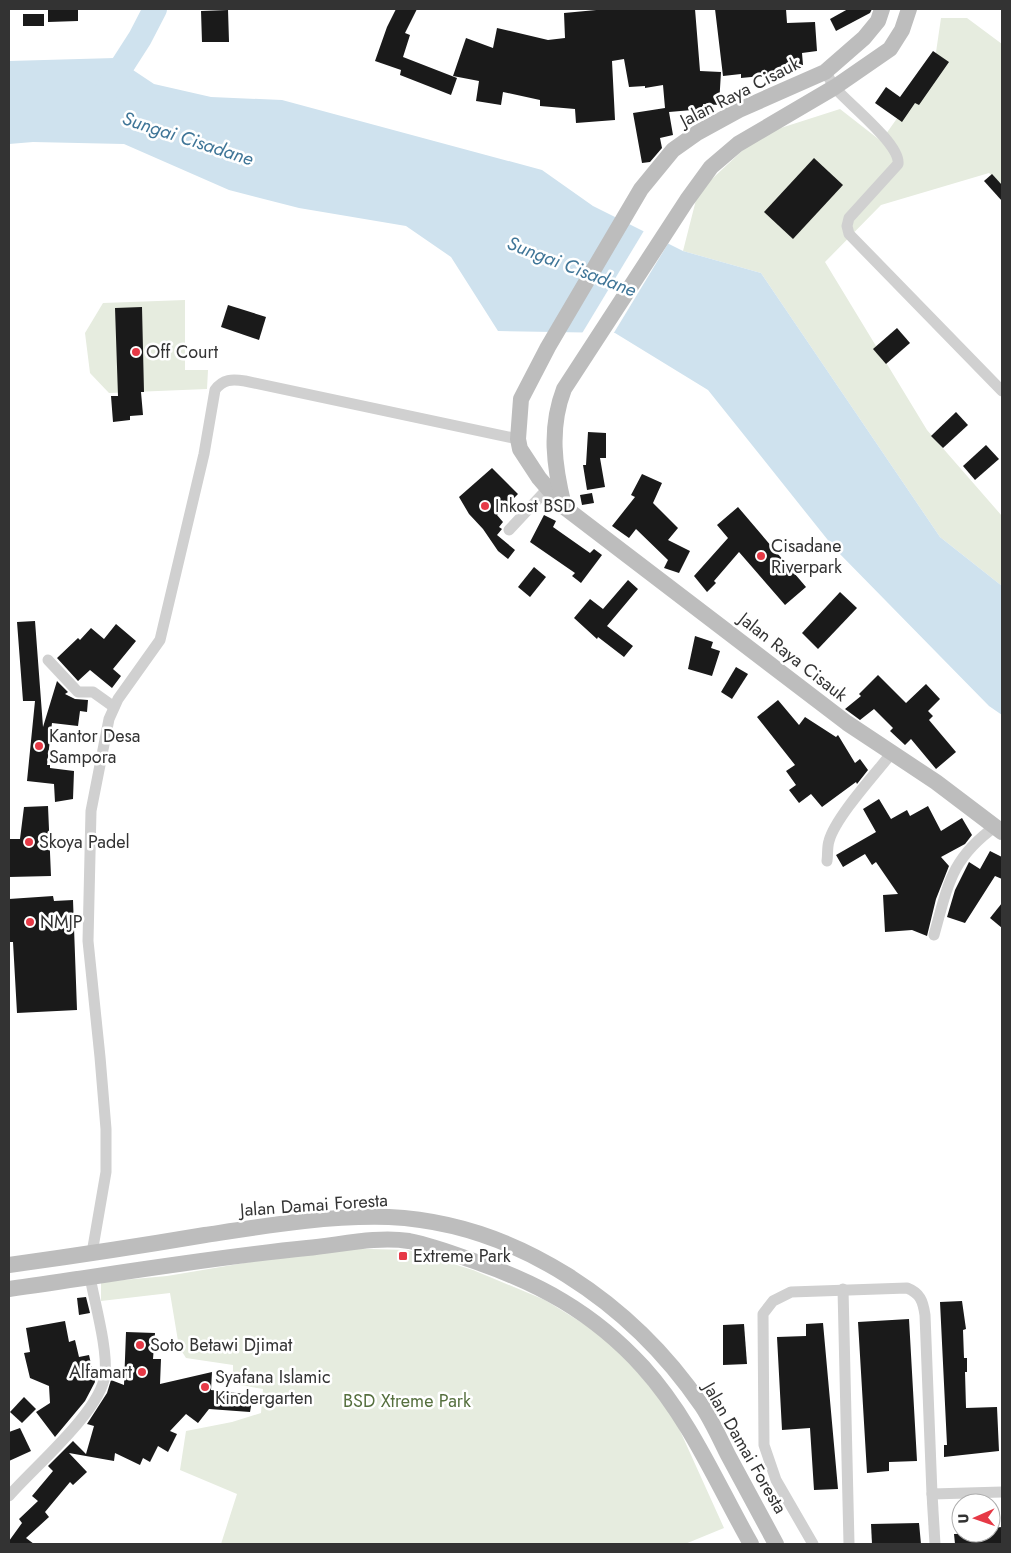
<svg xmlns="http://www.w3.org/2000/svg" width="1011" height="1553" font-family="Jost,sans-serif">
  <rect width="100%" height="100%" fill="#fff"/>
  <g fill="#e6ecdf">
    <polygon points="941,18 967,18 1002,44 1002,185 989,173 881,205 825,262 927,430 1002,516 1002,586 940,537 761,273 683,251 698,192 759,135 840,109 881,141 934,66"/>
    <polygon points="185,300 185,370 208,370 207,389 109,393 90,373 85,333 103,303"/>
    <polygon points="334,1248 408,1250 473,1270 545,1300 610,1340 672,1413 724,1528 685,1544 221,1544 237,1494 180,1470 186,1431 232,1422 261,1413 263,1389 233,1384 233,1365 186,1358 179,1347 170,1293 101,1301 101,1282 167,1276"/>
  </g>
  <polygon fill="#cfe2ee" points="115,58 154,84 211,97 282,100 542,170 593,206 683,251 761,273 940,537 1002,586 1002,715 989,706 835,549 708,390 615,333 498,331 451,257 406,226 299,208 229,190 124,144 33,142 9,144 9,61"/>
  <polygon fill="#fff" points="645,229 669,242 612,336 581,335"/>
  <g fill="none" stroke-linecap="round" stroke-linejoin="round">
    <polyline stroke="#cfe2ee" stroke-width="24" points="106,91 140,38 155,9"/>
  </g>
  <g fill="#1a1a1a">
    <polygon points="48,9 78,9 78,21 48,22"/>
    <polygon points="396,9 417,9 405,33 410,35 403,57 457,78 451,95 400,75 401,70 375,61 387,27"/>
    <polygon points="607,9 695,9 700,71 721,72 719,105 703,104 704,109 669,112 673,135 660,138 662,148 650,162 642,163 633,113 665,108 663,85 645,88 645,86 629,87 624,59 612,61 615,120 576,123 575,109 540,106 540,100 503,92 501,105 476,101 479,81 453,76 466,38 493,48 497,28 548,40 565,38 564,13"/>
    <polygon points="715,9 786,9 787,23 815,22 817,51 802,53 803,65 790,66 791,73 741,78 741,74 723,76"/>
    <polygon points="848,9 872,9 870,13 836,31 830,19"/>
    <polygon points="228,10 229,42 202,42 201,11"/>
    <rect x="23" y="14" width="21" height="12"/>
    <polygon points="933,51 949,62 919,105 915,103 902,122 875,103 886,87 900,97"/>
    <polygon points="814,158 843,185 793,239 764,212"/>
    <polygon points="992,174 1002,185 1002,201 984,181"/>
    <polygon points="228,305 266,317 259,340 221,327"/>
    <polygon points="142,307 144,392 141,392 143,415 130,416 130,420 113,422 111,396 118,396 115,308"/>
    <polygon points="897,328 910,343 886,364 873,349"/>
    <polygon points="956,412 968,425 943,448 931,436"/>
    <polygon points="588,432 606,433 606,458 600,458 605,487 587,490 583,465 586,465"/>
    <polygon points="986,445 999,459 975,480 963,466"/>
    <polygon points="492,468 518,494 497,515 503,522 499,527 502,529 497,535 515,550 508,559 498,551 483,529 469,514 459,497"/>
    <polygon points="642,474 662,483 653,503 678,528 668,540 690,551 679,573 664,568 668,560 636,529 629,538 612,526 635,497 631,495"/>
    <polygon points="592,493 594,503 582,505 580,495"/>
    <polygon points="738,507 806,587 785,605 739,552 714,581 716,583 707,592 694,576 728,538 717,525"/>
    <polygon points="544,515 556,521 553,527 590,553 594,549 602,555 581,583 572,576 575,573 530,542"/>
    <polygon points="534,567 546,577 530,597 518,587"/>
    <polygon points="628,580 638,589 607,626 633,646 624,657 598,637 597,639 574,618 590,599 603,609"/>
    <polygon points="840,592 857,608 818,649 802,633"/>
    <polygon points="35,621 43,727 57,681 68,692 65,694 75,699 88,700 87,712 80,711 78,726 52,723 47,765 50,765 50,768 74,771 73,799 55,802 54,784 27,781 35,701 23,701 17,622"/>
    <polygon points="116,624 136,641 113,669 121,676 112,688 90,670 78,681 57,658 78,638 80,640 91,628 104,639"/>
    <polygon points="695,636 713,642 711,648 720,651 712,676 688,669"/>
    <polygon points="736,667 748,674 732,699 721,692"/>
    <polygon points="878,675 906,703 926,684 940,699 928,711 933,716 929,720 956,752 936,769 911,739 905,745 890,731 893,728 874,709 860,720 845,709 861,696 859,694"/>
    <polygon points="778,700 799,725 805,717 836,737 838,735 855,763 860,759 868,770 857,784 856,782 822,807 811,794 799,803 789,790 796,785 786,771 795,765 757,717"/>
    <polygon points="879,799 891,819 907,810 910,816 928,806 941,831 962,818 972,835 965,844 941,857 949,866 936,899 927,936 912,930 885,932 883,895 898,894 876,862 872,865 865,854 843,867 836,855 876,832 863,809"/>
    <polygon points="48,806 51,876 9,877 9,839 20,839 24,807"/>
    <polygon points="990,851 1002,857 1002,879 995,876 965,923 947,917 955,890 969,862 980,869"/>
    <polygon points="53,896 54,901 73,900 77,1010 17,1013 13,942 9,942 9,899"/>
    <polygon points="1002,903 1002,928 990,918"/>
    <polygon points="86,1297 90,1313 79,1315 77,1298"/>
    <polygon points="962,1301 966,1329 963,1330 964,1358 967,1358 967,1372 965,1372 966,1408 997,1407 999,1451 944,1457 944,1445 947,1445 940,1302"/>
    <polygon points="909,1319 917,1461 889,1462 889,1471 867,1473 858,1322"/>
    <polygon points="65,1321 69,1342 75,1340 79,1357 89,1355 95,1382 85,1401 55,1437 36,1412 50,1403 49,1386 30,1378 24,1353 30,1352 26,1328"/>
    <polygon points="823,1323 838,1489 814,1490 810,1428 782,1430 777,1337 806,1336 806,1324"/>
    <polygon points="744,1324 747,1364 723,1365 723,1325"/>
    <polygon points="126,1332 155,1333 153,1359 161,1359 160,1384 212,1372 211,1390 253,1395 250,1412 209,1409 198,1423 186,1414 170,1431 177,1434 168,1452 158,1446 150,1462 143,1458 140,1465 115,1453 114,1461 69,1453 87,1472 73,1485 70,1482 45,1512 49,1517 26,1538 34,1544 9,1544 9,1541 22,1523 19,1519 38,1501 32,1496 53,1471 48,1466 73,1441 86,1454 94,1426 87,1424 107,1393 111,1380 124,1385"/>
    <polygon points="24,1397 36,1409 22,1423 10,1412"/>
    <polygon points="20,1428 31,1451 9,1461 9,1432"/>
    <polygon points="919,1523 921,1544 872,1544 871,1524"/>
    <polygon points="1002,1527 1002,1544 955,1544 954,1534 991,1533 991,1528"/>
  </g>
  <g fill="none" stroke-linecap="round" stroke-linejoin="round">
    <g stroke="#d0d0d0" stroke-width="11">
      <path d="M 825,72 C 829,77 832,84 836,89 C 849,104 901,145 898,164 L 849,218 L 847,226 L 849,234 L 1002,391"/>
      <polyline points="509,530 552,484"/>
      <polyline points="48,660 78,692 93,692 114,707"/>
      <path d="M 827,861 C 828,854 827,847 829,841 C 835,818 875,774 891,754"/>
      <path d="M 934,935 C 948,885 951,858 996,826"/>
      <path d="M 92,1253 L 106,1172 L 106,1129 L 100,1057 L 88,941 L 91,811 L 109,719 L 118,699 L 160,640 L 204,454 L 215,390 C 223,379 232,379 245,381 L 518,439"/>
      <polyline points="843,1289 849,1544"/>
      <polyline points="932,1494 935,1544"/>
      <path d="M 9,1496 C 34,1467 100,1412 105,1375 C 108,1350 95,1304 90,1277"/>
      <path d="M 813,1544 L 776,1480 L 764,1445 L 763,1314 L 773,1301 L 791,1292 L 907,1288 C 920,1293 923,1301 925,1315 L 932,1494 L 1002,1492"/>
    </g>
    <g stroke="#bdbdbd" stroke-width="16">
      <polyline points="882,9 878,21 864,38 825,72 739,110 697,133 673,150 641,189 548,347 521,399 518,439 520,449 539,478 564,507 847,723 936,782 1002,832"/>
      <path d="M 564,506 C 554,466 549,428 564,389 L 687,200 L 711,167 L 738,144 L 835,87 L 890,49 L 902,30 L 909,9"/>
      <path d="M 9,1265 C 74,1256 140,1246 205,1235 C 264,1226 329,1215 389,1217 C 516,1223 632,1303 702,1406 C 712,1421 720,1439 728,1455 C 744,1485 760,1514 776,1544"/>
      <path d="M 9,1289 C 108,1275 207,1258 307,1248 C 340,1245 376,1236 409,1241 C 429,1245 449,1252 468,1259 C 537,1282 593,1312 643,1367 C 690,1419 717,1484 751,1544"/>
    </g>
  </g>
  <g fill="#e63946" stroke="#fff" stroke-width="2">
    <circle cx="136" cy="352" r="5"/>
    <circle cx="485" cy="506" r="5"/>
    <circle cx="761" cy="556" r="5"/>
    <circle cx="39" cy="746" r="5"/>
    <circle cx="29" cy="842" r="5"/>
    <circle cx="30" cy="922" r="5"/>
    <rect x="398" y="1251" width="10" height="10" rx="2.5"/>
    <circle cx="140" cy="1345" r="5"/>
    <circle cx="142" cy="1372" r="5"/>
    <circle cx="205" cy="1387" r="5"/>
  </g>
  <g text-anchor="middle" stroke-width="5" stroke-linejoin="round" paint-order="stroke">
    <g font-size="18" fill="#333" stroke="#fff">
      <text transform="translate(740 92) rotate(-27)" y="6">Jalan Raya Cisauk</text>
      <text transform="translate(793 657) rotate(38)" y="6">Jalan Raya Cisauk</text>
      <text transform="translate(314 1205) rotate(-4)" y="6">Jalan Damai Foresta</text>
      <text transform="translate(745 1448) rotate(60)" y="6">Jalan Damai Foresta</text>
    </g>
    <g font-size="18" fill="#333" stroke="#fff" text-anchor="start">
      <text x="146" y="358">Off Court</text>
      <text x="495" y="512">Inkost BSD</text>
      <text x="771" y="552">Cisadane<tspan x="771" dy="21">Riverpark</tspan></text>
      <text x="49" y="742">Kantor Desa<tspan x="49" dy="21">Sampora</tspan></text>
      <text x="39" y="848">Skoya Padel</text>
      <text x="40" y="928">NMJP</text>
      <text x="413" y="1262">Extreme Park</text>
      <text x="150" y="1351">Soto Betawi Djimat</text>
      <text x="132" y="1378" text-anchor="end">Alfamart</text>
      <text x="215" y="1383">Syafana Islamic<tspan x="215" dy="21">Kindergarten</tspan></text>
    </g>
    <g font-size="18" fill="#56703f" stroke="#fff">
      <text x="407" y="1407">BSD Xtreme Park</text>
    </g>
    <g font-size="19" font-style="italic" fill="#3f7597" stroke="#fff">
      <text transform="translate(188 138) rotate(18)" y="7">Sungai Cisadane</text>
      <text transform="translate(572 266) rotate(21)" y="7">Sungai Cisadane</text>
    </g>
  </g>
  <rect width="1011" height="1553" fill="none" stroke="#333333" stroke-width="20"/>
  <g transform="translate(976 1518) rotate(268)"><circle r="24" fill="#ffffff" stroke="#adadad"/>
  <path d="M0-4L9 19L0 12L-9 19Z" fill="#e63946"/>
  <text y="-8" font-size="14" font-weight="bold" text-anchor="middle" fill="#333333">U</text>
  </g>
</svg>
